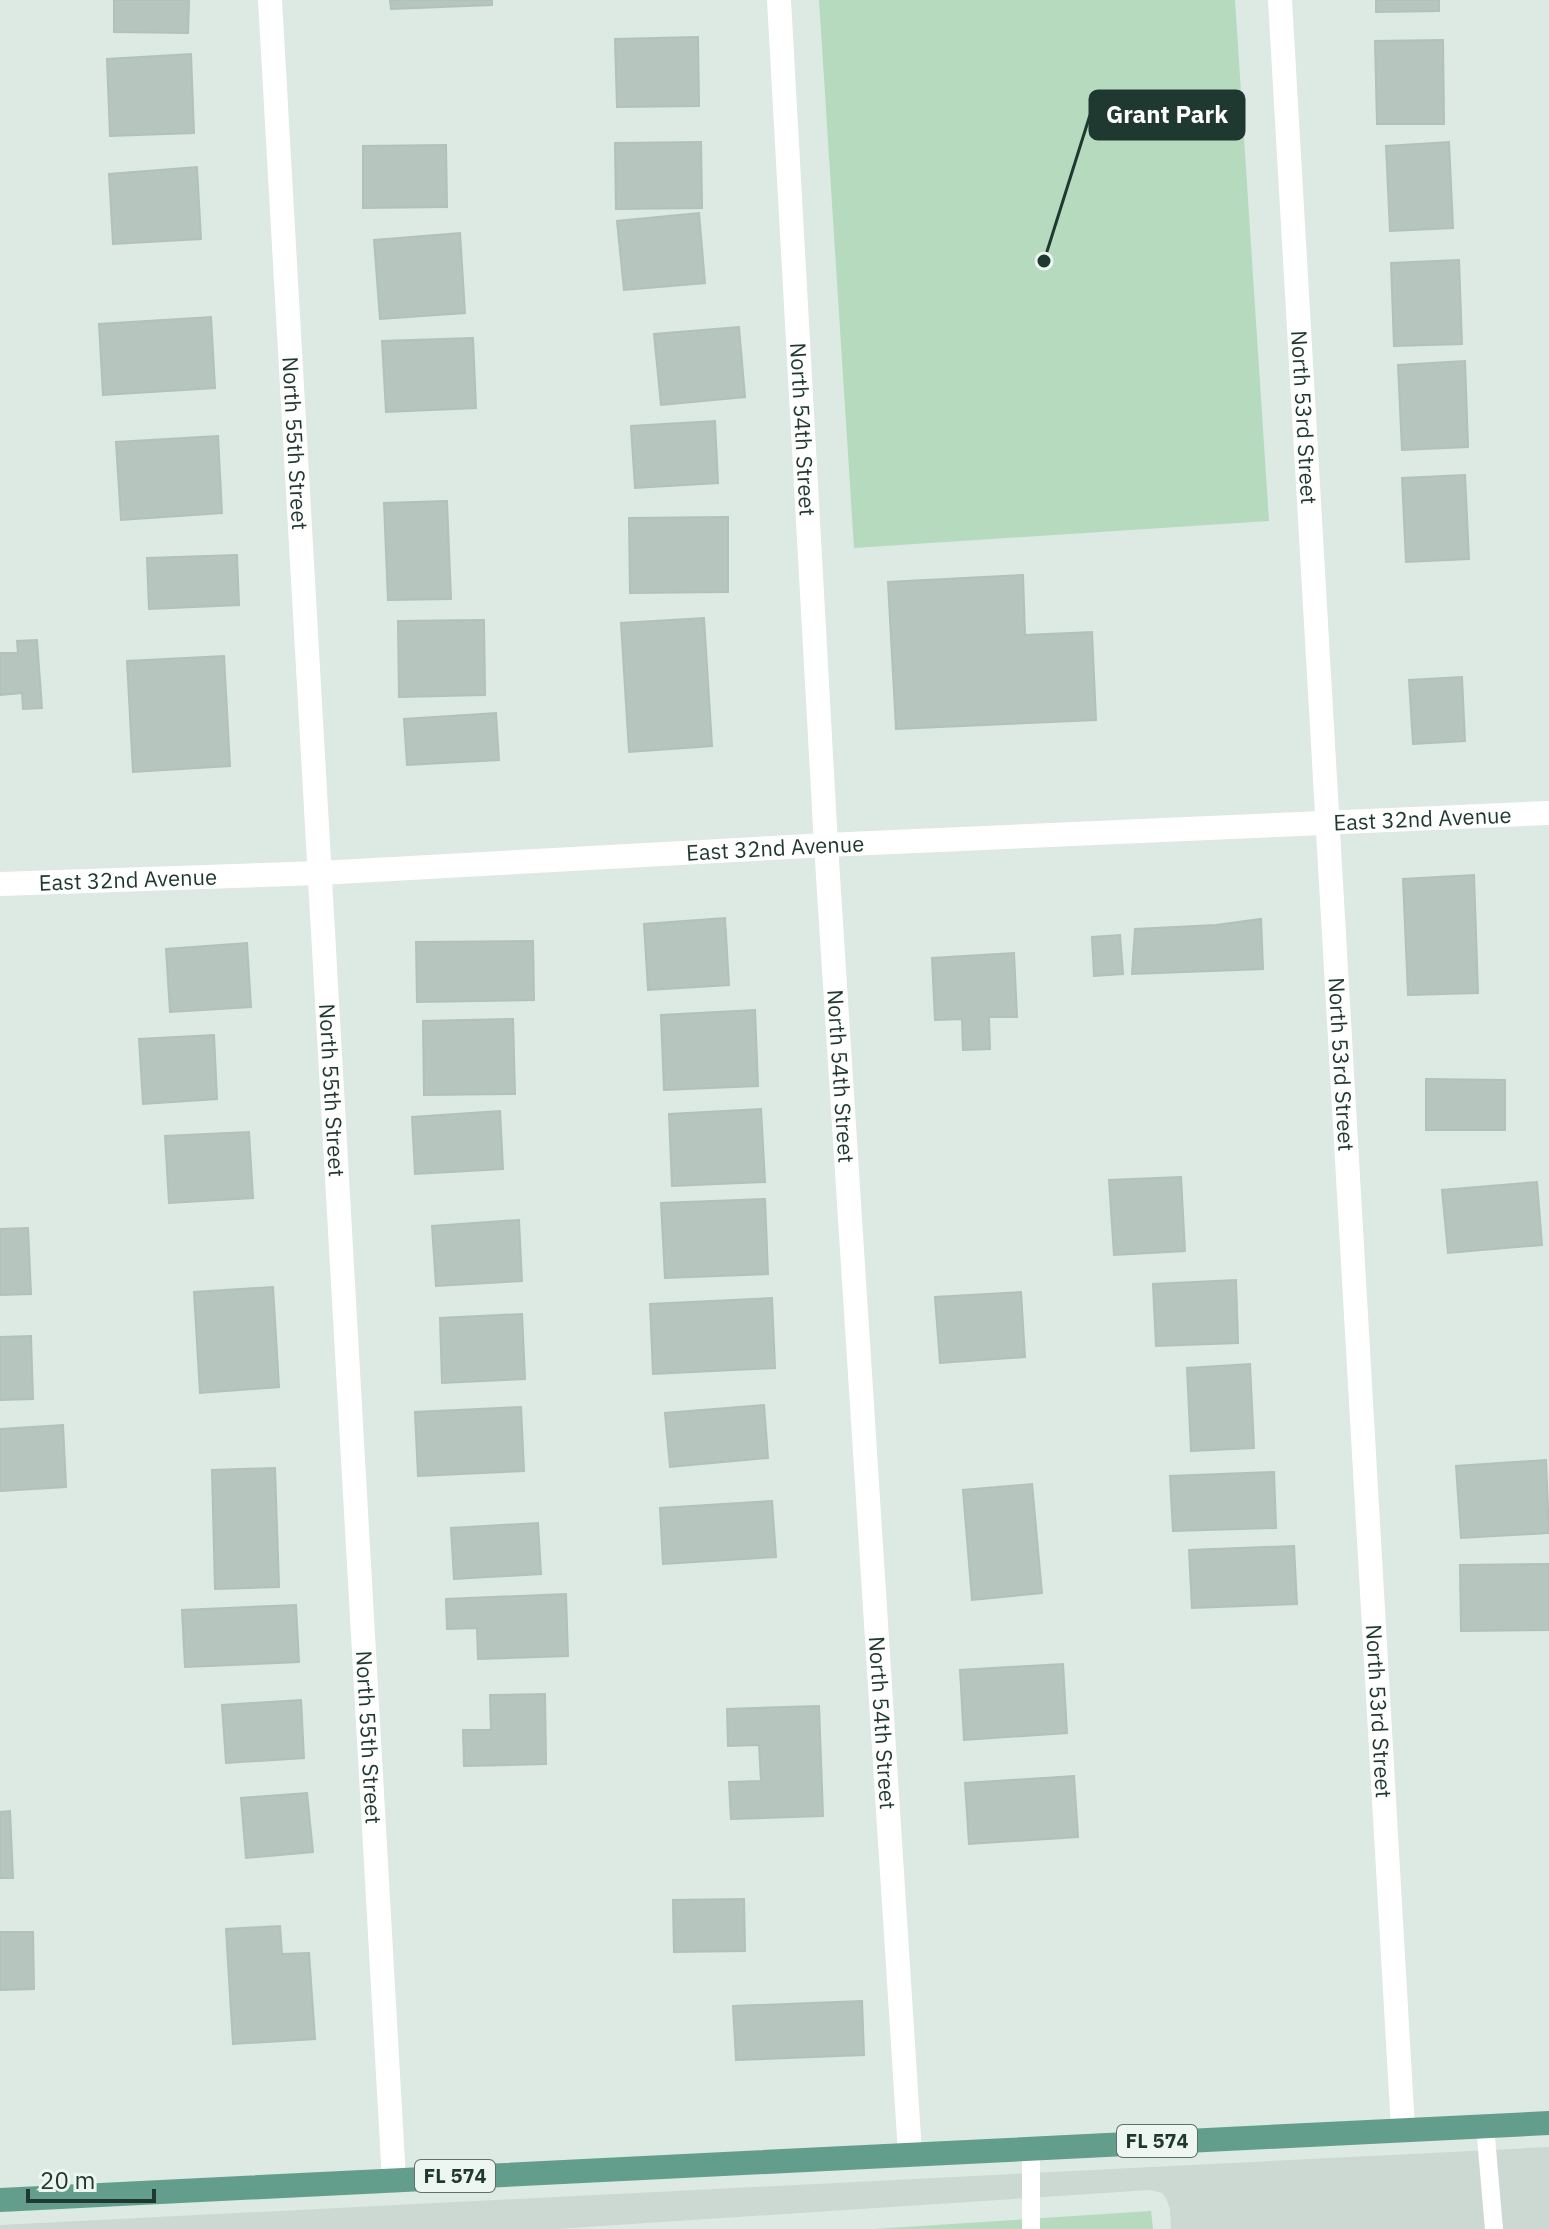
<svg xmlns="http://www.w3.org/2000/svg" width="1549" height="2229" font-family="'IBM Plex Sans',sans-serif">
  <rect width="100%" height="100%" fill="#dde9e3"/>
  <polygon fill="#ccd9d2" points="1549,2147 1549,2229 1171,2229 1170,2209 1166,2198 1162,2193 1150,2190 556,2229 0,2229 0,2225"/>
  <g fill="#b6dabe">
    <polygon points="819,0 1235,0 1269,521 854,548"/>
    <polygon points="1151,2211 1153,2229 874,2229"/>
  </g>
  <g fill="#b6c6bf" stroke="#b0c2ba" stroke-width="2">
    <polygon points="114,0 189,0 188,33 114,32"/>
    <polygon points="390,0 492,0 492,5 391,9"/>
    <polygon points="1376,0 1439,0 1439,11 1376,12"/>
    <polygon points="698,37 699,106 617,107 615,39"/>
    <polygon points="1443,40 1444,124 1377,124 1375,41"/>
    <polygon points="191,54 194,133 110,136 107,59"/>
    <polygon points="701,142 702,208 616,209 615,143"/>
    <polygon points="1449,142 1453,228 1390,231 1386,146"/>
    <polygon points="446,145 447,207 363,208 363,146"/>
    <polygon points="197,167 201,239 113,244 109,174"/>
    <polygon points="699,213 705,283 624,290 617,221"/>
    <polygon points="460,233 465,313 380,319 374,240"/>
    <polygon points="1459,260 1462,344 1394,346 1391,263"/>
    <polygon points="211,317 215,388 103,395 99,324"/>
    <polygon points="739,327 745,397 661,405 654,334"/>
    <polygon points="473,338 476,408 386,412 382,341"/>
    <polygon points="1465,361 1468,447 1402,450 1398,365"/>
    <polygon points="715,421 718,483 635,488 631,426"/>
    <polygon points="218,436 222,513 121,520 116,442"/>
    <polygon points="1465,475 1469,559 1406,562 1402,478"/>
    <polygon points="447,501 451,599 388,600 384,503"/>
    <polygon points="728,517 728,592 630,593 629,518"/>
    <polygon points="237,555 239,605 149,609 147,558"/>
    <polygon points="1023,575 1025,635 1092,632 1096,720 896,729 888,582"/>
    <polygon points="704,618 712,746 629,752 621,623"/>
    <polygon points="484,620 485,695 399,697 398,621"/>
    <polygon points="37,640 42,708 23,709 22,693 0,695 0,653 18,653 17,641"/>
    <polygon points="224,656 230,766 133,772 127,661"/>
    <polygon points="1462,677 1465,741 1413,744 1409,680"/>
    <polygon points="496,713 499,760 407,765 404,719"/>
    <polygon points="1474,875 1478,993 1408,995 1403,879"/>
    <polygon points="725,918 729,985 648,990 644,924"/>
    <polygon points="1261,919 1263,969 1132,974 1135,929 1216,925"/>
    <polygon points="1120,935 1123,974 1094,976 1092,937"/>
    <polygon points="533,941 534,1000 417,1002 416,942"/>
    <polygon points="247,943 251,1007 170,1012 166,949"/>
    <polygon points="1014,953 1017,1017 989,1017 990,1049 963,1050 962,1019 935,1020 932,958"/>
    <polygon points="755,1010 758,1086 664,1090 661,1015"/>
    <polygon points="513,1019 515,1094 424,1095 423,1021"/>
    <polygon points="214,1035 217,1099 143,1104 139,1039"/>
    <polygon points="1426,1079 1505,1080 1505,1130 1426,1130"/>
    <polygon points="761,1109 765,1182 672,1186 669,1114"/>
    <polygon points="500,1111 503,1169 415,1174 412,1117"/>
    <polygon points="249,1132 253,1198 169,1203 165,1136"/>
    <polygon points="1181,1177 1185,1251 1114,1255 1109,1180"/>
    <polygon points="1537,1182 1542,1245 1448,1253 1442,1190"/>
    <polygon points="765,1199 768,1274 665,1278 661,1203"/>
    <polygon points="519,1220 522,1281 436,1286 432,1226"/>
    <polygon points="28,1228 31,1294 0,1295 0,1229"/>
    <polygon points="1236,1280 1238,1343 1156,1346 1153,1284"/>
    <polygon points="273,1287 279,1387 200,1393 194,1292"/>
    <polygon points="1021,1292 1025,1357 940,1363 935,1297"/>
    <polygon points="772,1298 775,1368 653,1374 650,1304"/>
    <polygon points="522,1314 525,1379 442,1383 440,1318"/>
    <polygon points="31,1336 33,1399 0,1400 0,1337"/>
    <polygon points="1250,1364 1254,1448 1191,1451 1187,1368"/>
    <polygon points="764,1405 768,1458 670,1467 665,1413"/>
    <polygon points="521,1407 524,1471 418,1476 415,1412"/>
    <polygon points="63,1425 66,1487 0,1491 0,1429"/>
    <polygon points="1546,1460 1549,1533 1461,1538 1456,1466"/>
    <polygon points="275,1468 279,1587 215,1589 212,1470"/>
    <polygon points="1274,1472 1276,1528 1173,1531 1170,1476"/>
    <polygon points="1032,1484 1042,1593 972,1600 963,1490"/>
    <polygon points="772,1501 776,1557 663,1564 660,1508"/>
    <polygon points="538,1523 541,1574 454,1579 451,1528"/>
    <polygon points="1294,1546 1297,1604 1192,1608 1189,1550"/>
    <polygon points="1549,1564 1549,1630 1461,1631 1460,1565"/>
    <polygon points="566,1594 568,1656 478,1659 477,1628 447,1629 446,1599"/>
    <polygon points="296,1605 299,1662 185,1667 182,1610"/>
    <polygon points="1063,1664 1067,1733 964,1740 960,1670"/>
    <polygon points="545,1694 546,1764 464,1766 463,1730 491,1730 490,1695"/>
    <polygon points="301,1700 304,1758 226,1763 222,1705"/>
    <polygon points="819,1706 823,1816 731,1819 729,1782 761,1781 759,1745 728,1746 727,1709"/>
    <polygon points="1074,1776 1078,1837 969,1844 965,1783"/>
    <polygon points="307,1793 313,1852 246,1858 241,1798"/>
    <polygon points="10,1811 13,1878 0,1878 0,1812"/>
    <polygon points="744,1899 745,1951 674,1952 673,1900"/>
    <polygon points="280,1926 282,1954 309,1953 315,2039 233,2044 226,1929"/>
    <polygon points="0,1932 33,1932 34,1989 0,1990"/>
    <polygon points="862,2001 864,2055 736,2060 733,2006"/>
  </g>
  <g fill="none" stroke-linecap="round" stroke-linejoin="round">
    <g stroke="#fff" stroke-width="18">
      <polyline points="1485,2126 1494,2229"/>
      <polyline points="1031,2148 1031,2229"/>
    </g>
    <g stroke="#fff" stroke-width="24">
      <path id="s1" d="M 270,0 L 394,2180"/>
      <path id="s2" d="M 779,0 L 826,845 L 910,2153"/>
      <path id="s3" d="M 1280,0 L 1403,2129"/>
      <path id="s4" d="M 0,884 L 320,873 L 826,845 L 1549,813"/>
    </g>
    <polyline stroke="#629e8b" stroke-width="24" points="0,2200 1549,2123"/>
  </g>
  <g text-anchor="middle" stroke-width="8" stroke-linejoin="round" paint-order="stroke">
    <g fill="#edf6f1" stroke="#5d716a" stroke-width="2">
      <rect x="1117" y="2125" width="80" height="32" rx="6"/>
      <rect x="415" y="2160" width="80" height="32" rx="6"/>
    </g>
    <g font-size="20" font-weight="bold" fill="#1f3830">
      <text x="1157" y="2148">FL 574</text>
      <text x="455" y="2183">FL 574</text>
    </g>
    <g font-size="22" fill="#1f3830" stroke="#edf6f1">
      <text dy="8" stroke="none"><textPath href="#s3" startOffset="418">North 53rd Street</textPath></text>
      <text dy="8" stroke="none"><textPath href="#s2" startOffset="430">North 54th Street</textPath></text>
      <text dy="8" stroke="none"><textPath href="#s1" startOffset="444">North 55th Street</textPath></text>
      <text dy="8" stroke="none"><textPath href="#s4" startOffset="1424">East 32nd Avenue</textPath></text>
      <text dy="8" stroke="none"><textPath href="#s4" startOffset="776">East 32nd Avenue</textPath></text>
      <text dy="8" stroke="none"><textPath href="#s4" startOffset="128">East 32nd Avenue</textPath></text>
      <text dy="8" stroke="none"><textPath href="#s3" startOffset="1066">North 53rd Street</textPath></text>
      <text dy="8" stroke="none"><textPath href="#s2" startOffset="1078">North 54th Street</textPath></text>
      <text dy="8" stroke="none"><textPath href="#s1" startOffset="1092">North 55th Street</textPath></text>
      <text dy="8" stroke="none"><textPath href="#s3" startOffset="1714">North 53rd Street</textPath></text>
      <text dy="8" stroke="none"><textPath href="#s2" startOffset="1726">North 54th Street</textPath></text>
      <text dy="8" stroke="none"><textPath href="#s1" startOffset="1740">North 55th Street</textPath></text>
    </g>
  </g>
  <path fill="none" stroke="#1f3830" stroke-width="3" d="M1044 261L1090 115"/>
  <circle fill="#1f3830" stroke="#edf6f1" stroke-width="3" cx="1044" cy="261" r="8"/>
  <rect fill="#1f3830" stroke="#1f3830" stroke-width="3" x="1090" y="91" width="154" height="48" rx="8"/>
  <g font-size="24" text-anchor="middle" font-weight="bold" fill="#fff">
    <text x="1167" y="123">Grant Park</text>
  </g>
  <path d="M28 2189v12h126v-12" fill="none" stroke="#1f3830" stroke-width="4"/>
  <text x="40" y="2189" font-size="24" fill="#1f3830" stroke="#edf6f1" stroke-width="6" paint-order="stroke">20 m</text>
</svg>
